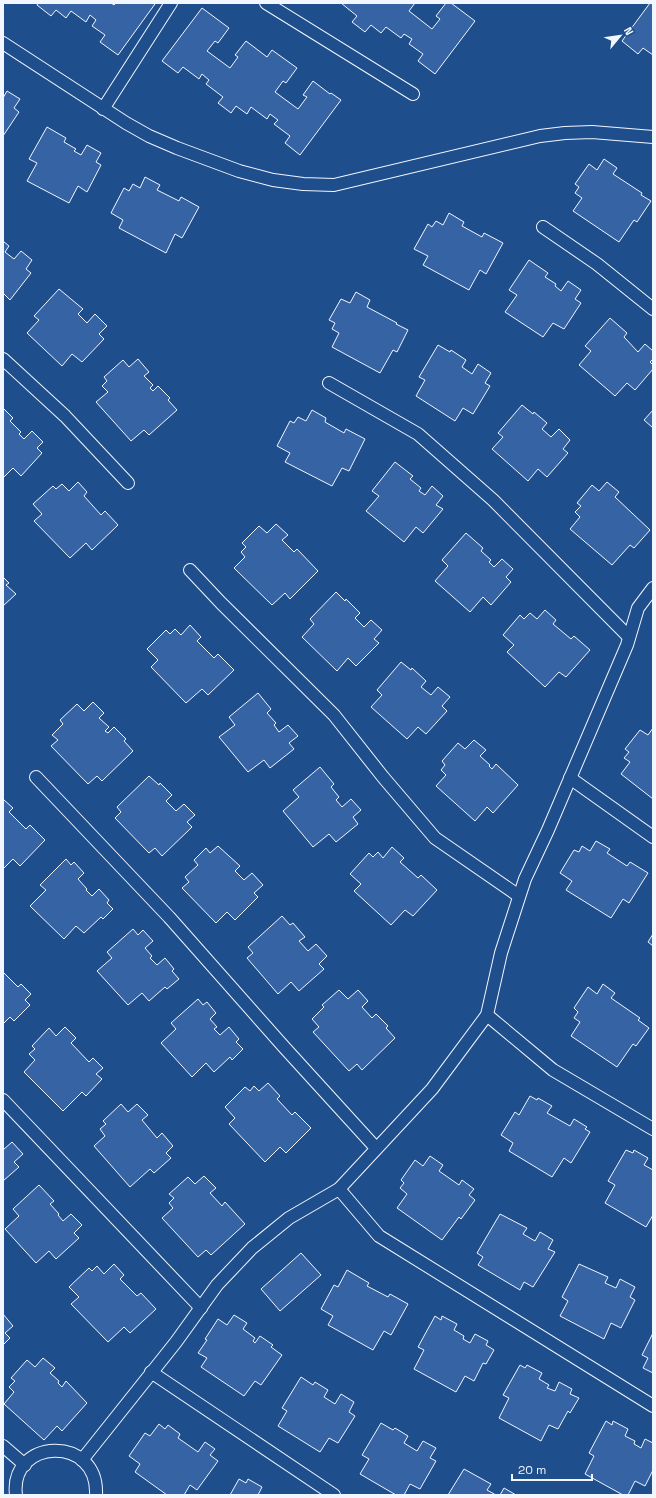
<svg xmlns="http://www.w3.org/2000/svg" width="656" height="1498" font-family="'Space Grotesk',sans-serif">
  <rect width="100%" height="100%" fill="#1f4e8c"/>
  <g fill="#3563a3" stroke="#f2f6ff">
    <polygon points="38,3 111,3 114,5 116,3 153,3 155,4 118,55 100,42 105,35 92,26 96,20 90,15 86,22 71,11 66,18 56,10 51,16 37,5"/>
    <polygon points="341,3 415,3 409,11 432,29 440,19 436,16 446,3 451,3 475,21 435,74 418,61 423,54 409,44 412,39 404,34 401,38 386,27 381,33 371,25 365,32 352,22 357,16"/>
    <polygon points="650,3 653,3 653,55 643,48 638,54 622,41"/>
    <polygon points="202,8 229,28 218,43 215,41 207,51 230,68 238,57 235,55 246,41 267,57 272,50 297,68 286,83 283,81 275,92 298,109 307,97 303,95 313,81 330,94 331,93 341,100 300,155 285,143 290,136 274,124 278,120 270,114 267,119 251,107 247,114 236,106 231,113 218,103 223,97 206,84 209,80 202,74 199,79 183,67 178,73 162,61"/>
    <polygon points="7,91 20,99 14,108 19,112 3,136 3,98"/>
    <polygon points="47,127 66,138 64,142 76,149 74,151 81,155 87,145 101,153 96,162 101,165 87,192 78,186 69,203 27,181 37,163 29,159"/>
    <polygon points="604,159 617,168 613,174 642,193 641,195 651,201 637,222 634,220 619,242 573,211 582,198 575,193 579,187 575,184 589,164 597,170"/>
    <polygon points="145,177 160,185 157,190 179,201 181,197 199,207 182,238 175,234 166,253 119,228 123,220 111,213 124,188 129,191 133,184 140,188"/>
    <polygon points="449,213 464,222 462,226 482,237 484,233 503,243 486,274 480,270 469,290 423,265 428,256 414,249 428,224 432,227 436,221 443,225"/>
    <polygon points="3,241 9,246 5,252 14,259 21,251 32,260 26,269 31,273 10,300 3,293"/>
    <polygon points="529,260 548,273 545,277 556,284 555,286 561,291 568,281 581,290 575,299 581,303 564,329 553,323 543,337 505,312 517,295 509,290"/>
    <polygon points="59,289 83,309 78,314 87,323 95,314 107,326 99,334 104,339 82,362 72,354 62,366 27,333 39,320 34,316"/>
    <polygon points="356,292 370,300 367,307 397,323 396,324 408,330 397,352 393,350 380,373 332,347 339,333 332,329 335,323 329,320 341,299 350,303"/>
    <polygon points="610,318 627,333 624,337 638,352 645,344 653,351 653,359 650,362 653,365 653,369 635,390 627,383 615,396 579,365 591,351 585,346"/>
    <polygon points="438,345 450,352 451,350 466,360 462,367 472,374 478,364 491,373 485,383 490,386 473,414 463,408 455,421 416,396 425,380 419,377"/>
    <polygon points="138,359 149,372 144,376 153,385 150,388 153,391 158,386 170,398 168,400 177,410 149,435 144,430 131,441 96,402 108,392 102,386 107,381 104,377 123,360 129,367"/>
    <polygon points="522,405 533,414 534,412 547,423 542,429 551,437 559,429 570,440 563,449 568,453 547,477 538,469 528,481 492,449 503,437 498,433"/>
    <polygon points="3,408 13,418 10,421 21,432 19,434 24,439 32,431 43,442 37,448 42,453 21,476 13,468 3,478"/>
    <polygon points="312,410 326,418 325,422 344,433 346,429 365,439 349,471 342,468 332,486 285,462 290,453 277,446 290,421 294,423 298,417 306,421"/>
    <polygon points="653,410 653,428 644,420"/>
    <polygon points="395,462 413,476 410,479 421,488 419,491 425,495 432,486 443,496 436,505 443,509 423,533 416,527 404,542 366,511 379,496 372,491"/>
    <polygon points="78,482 87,492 84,496 101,515 105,511 118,525 92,550 86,543 70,558 34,521 42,514 33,504 53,486 56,489 62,484 69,491"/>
    <polygon points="607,482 619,492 615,497 650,530 634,548 630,545 612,565 570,529 580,517 575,512 581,506 577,503 592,485 599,491"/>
    <polygon points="276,524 288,535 282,540 294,552 297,549 318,571 290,599 285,593 272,605 234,568 245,557 241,552 246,547 242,543 259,526 267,533"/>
    <polygon points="466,533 483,548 481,551 491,560 489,562 494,567 502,559 513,569 506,577 511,582 491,605 483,597 470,612 435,581 448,566 442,560"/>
    <polygon points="3,577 9,583 6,585 16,594 3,606"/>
    <polygon points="336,592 345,601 346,599 360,613 355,618 364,627 371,620 382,630 374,639 379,643 356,666 348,658 337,671 302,637 314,624 310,619"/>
    <polygon points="545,610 556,620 553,624 571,639 574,636 590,650 566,677 559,672 545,687 507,652 514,645 503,635 520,615 524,619 530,613 537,619"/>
    <polygon points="190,625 201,637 197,641 214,658 218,654 234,670 208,695 202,689 186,703 151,667 158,660 147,649 166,630 170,634 175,629 181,635"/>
    <polygon points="401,662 411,670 412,668 426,681 421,687 431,695 438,687 450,697 442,706 447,711 426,734 418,727 407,739 371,707 382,695 377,690"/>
    <polygon points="258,693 271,709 267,713 276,723 274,725 279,732 288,725 298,736 289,743 294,749 270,768 264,760 248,772 219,737 235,725 229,717"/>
    <polygon points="93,702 104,713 99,718 109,727 105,731 108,733 114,727 126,739 124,741 133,751 102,781 97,776 88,784 51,746 58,740 52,735 63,724 60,720 77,704 84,711"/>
    <polygon points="653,728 653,799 621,774 630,762 624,758 629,752 625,749 640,730 648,735"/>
    <polygon points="474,740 486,750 480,756 490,765 489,766 492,769 496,764 518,785 493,813 487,807 475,821 436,786 446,775 441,770 445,765 442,761 458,743 465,749"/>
    <polygon points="320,767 334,784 331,787 339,797 336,800 342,807 351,799 361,810 353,817 358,824 336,842 329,834 313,847 283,811 299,797 293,790"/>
    <polygon points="149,776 159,785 160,783 172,795 166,801 176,811 184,804 195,815 187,822 192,827 162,856 155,848 149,853 115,818 121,812 117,807"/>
    <polygon points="3,799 13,808 9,812 26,829 30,825 45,840 20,866 13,859 3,869"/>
    <polygon points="596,841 610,849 607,853 627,866 630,862 648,873 629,903 623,899 611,918 566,890 572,881 560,873 574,850 579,852 582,846 590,851"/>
    <polygon points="218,846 240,866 235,871 244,880 252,873 263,885 254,893 258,897 235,920 227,912 216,923 182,888 189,882 185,877 198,865 194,860 206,848 210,853"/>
    <polygon points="392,847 404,858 400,862 418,878 421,875 437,890 413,916 405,910 391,925 354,891 361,884 350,874 369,853 373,857 378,852 383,858"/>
    <polygon points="66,859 71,865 74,862 84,873 78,879 87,889 86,890 92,896 99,889 109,900 107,903 113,909 103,919 101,917 84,933 76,926 64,939 30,906 46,890 40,885"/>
    <polygon points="282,916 290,925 293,923 305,937 299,941 308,951 316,944 327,956 319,964 324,969 299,991 291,982 278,994 247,958 253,953 248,947"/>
    <polygon points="133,929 138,935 143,930 153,941 145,948 152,956 150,958 157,965 165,958 174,969 172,971 179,979 167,989 165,987 149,1001 142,993 128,1005 97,971 112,958 107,952"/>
    <polygon points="653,934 653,946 648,942"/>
    <polygon points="3,972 18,987 21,984 31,994 25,1000 30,1005 14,1021 10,1017 3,1024"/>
    <polygon points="603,984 615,993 611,998 640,1018 638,1020 649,1028 636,1046 633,1044 617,1067 571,1036 580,1022 574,1018 578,1012 574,1008 588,987 597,994"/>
    <polygon points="339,990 348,999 358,990 368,1001 362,1007 372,1018 376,1014 388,1026 386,1028 395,1038 362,1070 357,1064 349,1071 313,1032 319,1027 312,1019 324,1007 322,1005"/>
    <polygon points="198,999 203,1005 207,1002 216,1013 210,1019 217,1027 214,1029 220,1035 229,1027 239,1039 236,1042 243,1049 232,1060 230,1057 214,1072 206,1063 192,1077 161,1043 176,1029 171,1023"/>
    <polygon points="65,1027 76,1038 71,1043 89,1062 93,1058 103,1068 96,1074 102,1079 86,1096 82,1092 63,1111 24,1072 35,1060 29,1054 35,1049 32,1046 49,1028 56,1036"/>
    <polygon points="268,1083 280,1096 277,1099 292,1115 295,1112 311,1128 286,1153 280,1147 265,1162 229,1124 235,1118 225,1107 245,1087 250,1091 254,1086 259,1091"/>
    <polygon points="530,1096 537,1100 538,1098 552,1106 547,1113 570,1126 574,1119 587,1127 585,1129 590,1132 571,1163 564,1158 552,1177 509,1151 513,1143 501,1135 515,1112 519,1115"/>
    <polygon points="121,1104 128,1112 137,1104 148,1115 142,1120 157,1138 162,1133 173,1146 166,1153 171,1158 154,1173 150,1169 130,1187 94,1146 105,1136 100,1129 106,1124 103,1121"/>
    <polygon points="12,1142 23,1154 14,1162 19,1167 3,1181 3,1150"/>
    <polygon points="626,1150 633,1153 634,1150 648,1158 644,1165 653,1170 653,1215 646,1227 605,1203 615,1185 608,1181"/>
    <polygon points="430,1156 443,1165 439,1171 459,1185 462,1180 474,1189 469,1195 475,1200 461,1219 459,1217 442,1240 397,1208 407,1194 400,1188 404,1183 401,1180 415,1160 423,1166"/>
    <polygon points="204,1176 216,1188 210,1193 222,1206 225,1202 245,1224 211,1255 206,1250 198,1257 162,1218 173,1208 169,1203 174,1198 169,1194 188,1177 195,1184"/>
    <polygon points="39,1185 54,1201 50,1204 59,1214 58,1215 63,1221 71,1214 82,1225 74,1233 79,1238 56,1259 49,1251 36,1263 5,1229 19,1216 13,1209"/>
    <polygon points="500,1214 527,1228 523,1234 535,1241 540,1232 553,1240 548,1249 555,1252 533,1287 524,1282 520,1290 478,1265 483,1257 477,1253"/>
    <polygon points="301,1253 321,1275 280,1311 261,1289"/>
    <polygon points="114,1264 124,1275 120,1279 137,1296 141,1293 156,1309 130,1333 124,1327 108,1342 71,1304 79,1297 69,1287 89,1268 92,1271 97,1266 104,1274"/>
    <polygon points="579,1264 608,1277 605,1283 616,1288 620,1279 635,1287 630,1297 635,1300 621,1328 611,1323 604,1339 560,1316 568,1301 562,1297"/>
    <polygon points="347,1270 369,1283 367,1286 388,1297 390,1294 408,1304 391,1335 384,1331 373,1350 328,1325 333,1316 321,1309 334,1285 338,1287"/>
    <polygon points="3,1314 13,1326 5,1333 10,1338 3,1345"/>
    <polygon points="234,1315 247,1323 243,1329 255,1338 253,1341 255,1343 260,1336 273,1345 271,1347 282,1355 261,1385 255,1381 244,1396 201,1367 207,1358 198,1353 207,1340 205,1339 218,1319 227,1325"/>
    <polygon points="435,1316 441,1320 442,1316 457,1324 454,1330 464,1336 463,1339 470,1343 475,1334 488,1341 486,1345 494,1350 486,1364 483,1363 474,1381 465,1376 456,1392 414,1369 424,1350 418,1347"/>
    <polygon points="653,1333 653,1373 643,1368 648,1358 642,1355"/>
    <polygon points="43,1358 55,1368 50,1373 59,1381 58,1383 62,1387 66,1381 87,1403 62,1431 57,1426 44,1440 4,1404 14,1392 9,1387 15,1381 11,1378 27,1360 35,1367"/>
    <polygon points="520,1365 525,1368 527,1365 542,1373 539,1379 549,1385 547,1388 555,1391 559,1382 572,1389 570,1394 579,1398 570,1413 568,1411 558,1429 549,1425 541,1441 499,1418 509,1398 503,1395"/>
    <polygon points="301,1377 313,1385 315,1382 328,1390 324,1397 335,1404 341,1394 354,1402 349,1412 355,1416 338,1443 329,1438 320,1452 278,1426 287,1411 282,1408"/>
    <polygon points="606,1421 612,1425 613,1421 628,1429 625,1436 635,1441 634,1444 641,1448 645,1439 653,1443 653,1470 645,1486 635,1481 628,1495 623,1495 585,1474 594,1456 589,1453"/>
    <polygon points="381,1423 393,1430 395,1428 408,1436 404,1443 417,1451 423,1441 436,1448 430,1458 436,1461 420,1489 410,1484 404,1495 396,1495 360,1474 369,1459 362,1455"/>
    <polygon points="159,1424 165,1429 168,1425 180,1434 178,1438 198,1452 205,1442 215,1449 210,1455 218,1461 197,1490 190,1485 184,1495 167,1495 135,1472 140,1464 129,1456 145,1433 150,1436"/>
    <polygon points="464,1469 491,1484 487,1490 496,1495 448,1495"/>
    <polygon points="239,1479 246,1483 248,1479 262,1487 258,1495 230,1495"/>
    <polygon points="504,1488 516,1495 500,1495"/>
  </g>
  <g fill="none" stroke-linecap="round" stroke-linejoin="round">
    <g stroke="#f2f6ff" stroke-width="14">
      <g id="lane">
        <polyline points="266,3 413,94"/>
        <polyline points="3,43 126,123 149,136 177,148 239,171 273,180 303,184 334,185 540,136 565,133 592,132 653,137"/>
        <polyline points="103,109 171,3"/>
        <polyline points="543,227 597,264 653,309"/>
        <polyline points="3,359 65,416 128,483"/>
        <polyline points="329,383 418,434 493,500 629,637"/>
        <polyline points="190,570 221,603 334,715 383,777 435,838 519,896"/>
        <polyline points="36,777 169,917 284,1047 376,1148"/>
        <polyline points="570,778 653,837"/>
        <polyline points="487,1015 553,1070 653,1129"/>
        <polyline points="3,1100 201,1308"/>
        <polyline points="339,1189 379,1236 653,1406"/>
        <polyline points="151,1372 334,1495"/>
        <polyline points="3,1446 25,1465"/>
        <polyline points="82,1460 176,1342 217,1285 252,1248 289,1218 339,1189 432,1089 487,1015 501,953 525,879 548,830 627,645 638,608 653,588"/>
        <path d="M 16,1495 C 9,1438 99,1434 96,1495"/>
      </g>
    </g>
    <use href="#lane" stroke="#1f4e8c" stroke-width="12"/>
  </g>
  <rect width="656" height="1498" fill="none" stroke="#f2f6ff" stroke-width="8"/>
  <g transform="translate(620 36) rotate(61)" stroke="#1f4e8c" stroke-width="3" paint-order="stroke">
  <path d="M0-3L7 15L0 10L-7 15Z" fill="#f2f6ff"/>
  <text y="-6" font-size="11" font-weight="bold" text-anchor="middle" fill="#f2f6ff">N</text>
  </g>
  <path d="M512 1474v6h80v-6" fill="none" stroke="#f2f6ff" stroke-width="2"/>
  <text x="518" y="1474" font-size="12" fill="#f2f6ff" stroke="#1f4e8c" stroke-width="3" paint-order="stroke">20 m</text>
</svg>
